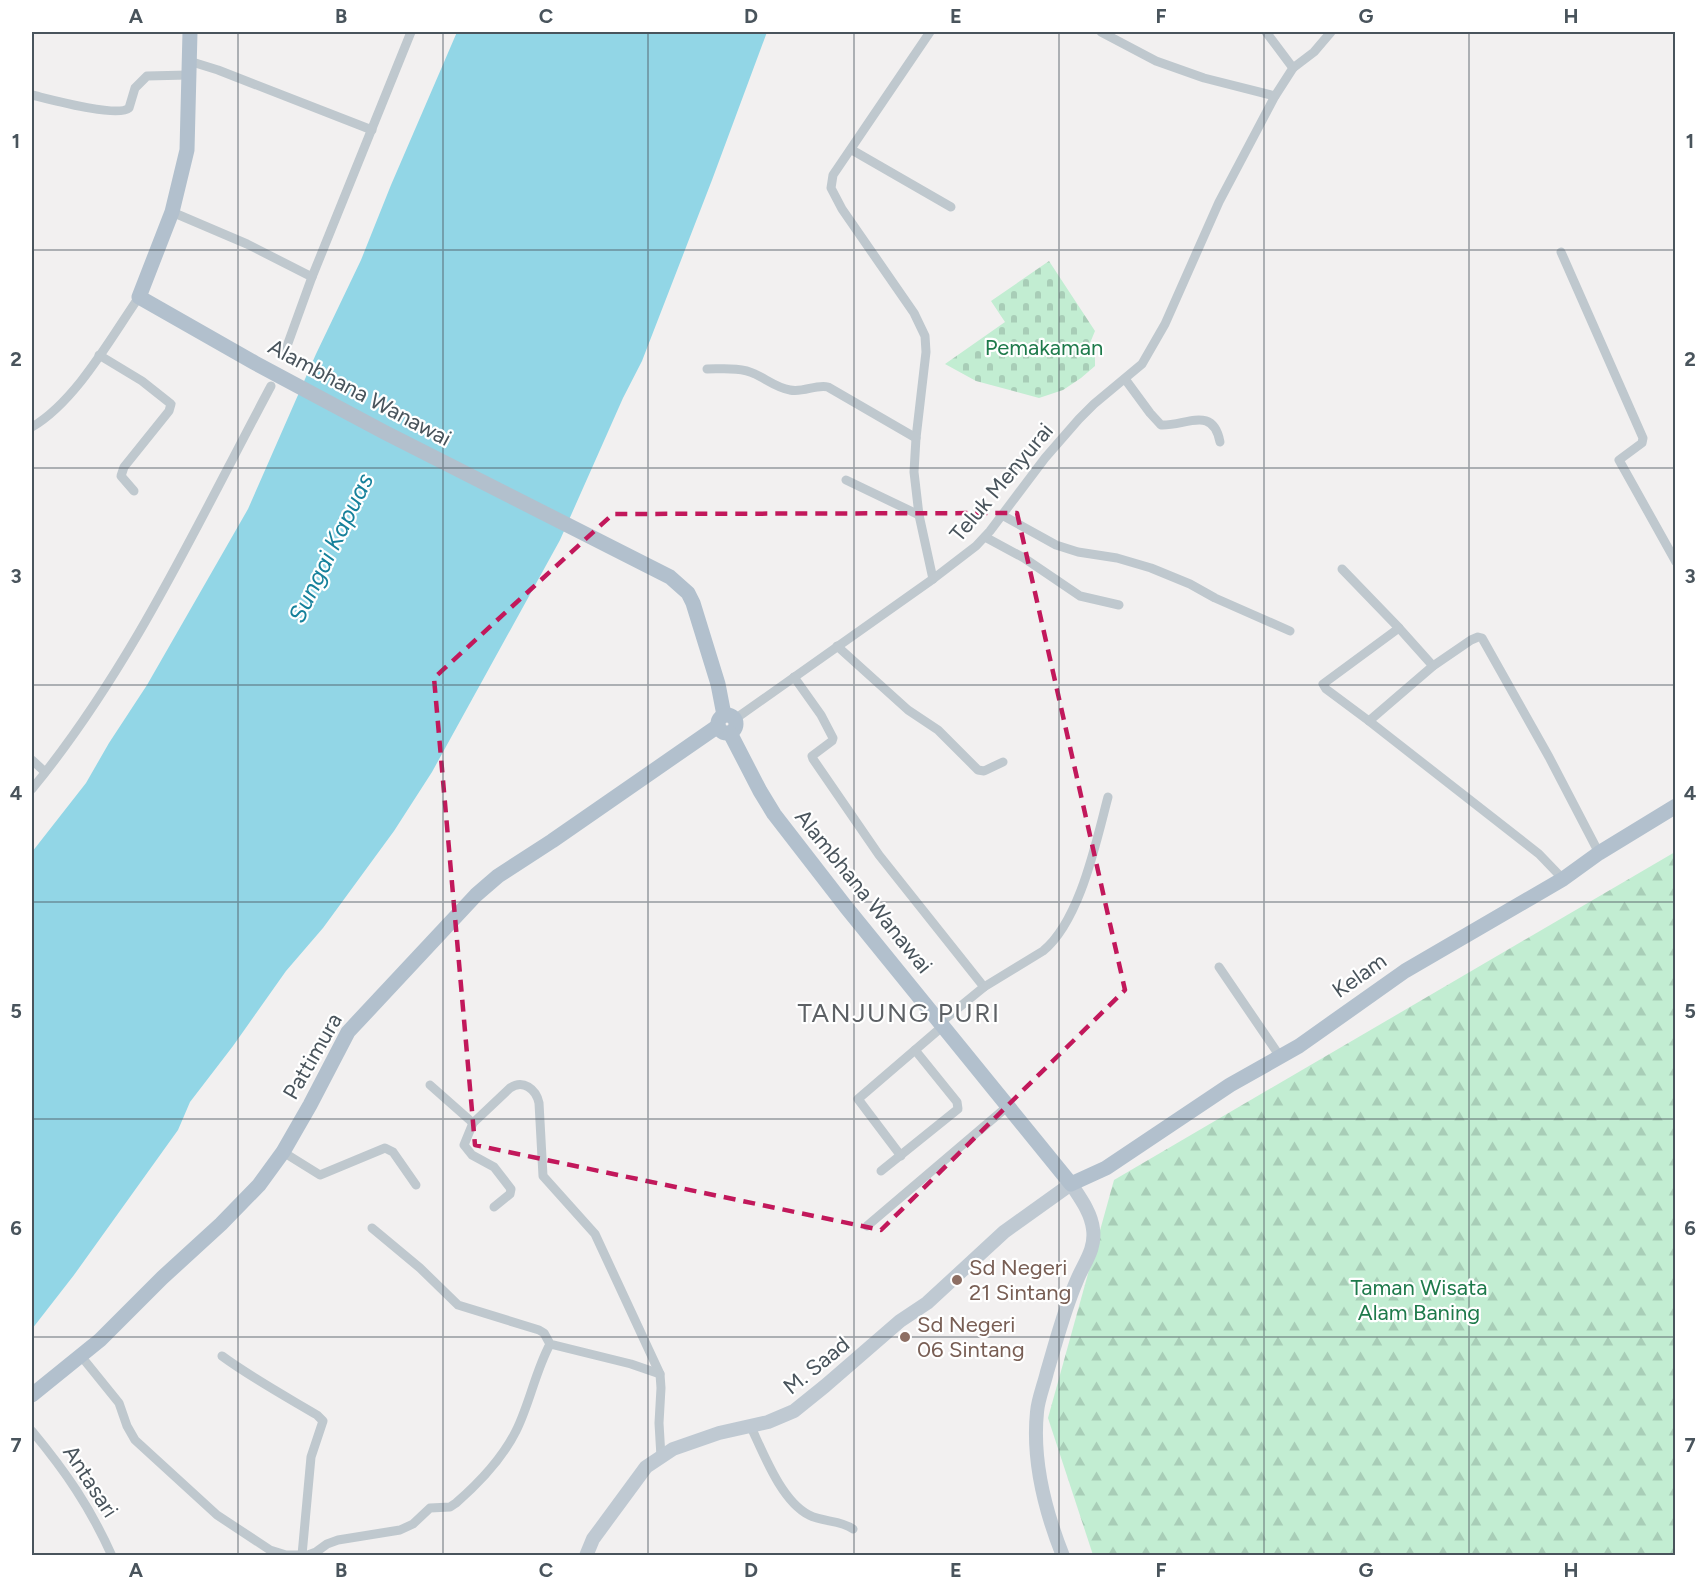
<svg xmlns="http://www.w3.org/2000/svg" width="1707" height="1587" font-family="Figtree,sans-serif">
  <defs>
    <pattern id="forest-firs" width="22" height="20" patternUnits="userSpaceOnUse" patternTransform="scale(1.5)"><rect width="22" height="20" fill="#c2edd2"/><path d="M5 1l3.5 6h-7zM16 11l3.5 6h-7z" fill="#a8cdb7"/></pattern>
    <pattern id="cemetery-stones" width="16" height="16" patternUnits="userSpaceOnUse" patternTransform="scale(1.5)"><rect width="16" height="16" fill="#c2edd2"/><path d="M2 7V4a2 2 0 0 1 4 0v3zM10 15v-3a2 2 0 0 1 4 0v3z" fill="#a8cdb7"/></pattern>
  </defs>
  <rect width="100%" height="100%" fill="#f2f0f0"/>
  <polygon fill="url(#forest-firs)" points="1675,852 1675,1555 1093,1555 1048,1418 1114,1180"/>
  <polygon fill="url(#cemetery-stones)" points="1049,261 1095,331 1090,343 1095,351 1095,366 1081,378 1063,390 1039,398 976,381 945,364 1005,322 991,301"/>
  <polygon fill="#92d6e6" points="457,32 767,32 712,180 642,361 623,398 560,540 432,772 394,831 323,928 286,971 233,1046 190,1102 178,1130 74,1275 32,1329 32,852 86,783 109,743 147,685 248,509 316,354 361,260 391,185"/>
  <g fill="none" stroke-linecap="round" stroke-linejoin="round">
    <g stroke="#bfc8ce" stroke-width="9">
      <polyline points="930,32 833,175 831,188 842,209 914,313 925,336 926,352 916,438 914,472 919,515 933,579"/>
      <polyline points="1101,32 1156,61 1204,78 1275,96"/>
      <polyline points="189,61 218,70 372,130"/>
      <polyline points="1293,68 1314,52 1331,32"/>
      <path d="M 32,95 C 49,99 118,118 129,108 L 135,88 L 147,76 L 188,75"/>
      <polyline points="852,150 951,207"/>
      <polyline points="172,212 247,244 312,277"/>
      <polyline points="1561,252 1643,438 1642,443 1619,460 1676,562"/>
      <polyline points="99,355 142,381 171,404 169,411 124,467 121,476 134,491"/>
      <polyline points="283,357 312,277 411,32"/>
      <path d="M 707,369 C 723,369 741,367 755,374 C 766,379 777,388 790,390 C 803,393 816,384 828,387 L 916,438"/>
      <path d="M 1125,379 L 1150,413 L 1161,425 C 1186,426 1213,405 1220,442"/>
      <path d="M 32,427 C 76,401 110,339 139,297"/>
      <polyline points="846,480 919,515"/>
      <polyline points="1002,515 1056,545 1078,552 1117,558 1151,568 1190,584 1215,598 1290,631"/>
      <polyline points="985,537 1024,558 1080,596 1119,605"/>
      <polyline points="1342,569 1399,628 1323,684 1326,689 1369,721"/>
      <polyline points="1399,628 1433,666"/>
      <polyline points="837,646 908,710 938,730 978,770 984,771 1003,762"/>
      <polyline points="794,677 821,715 833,738 832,741 812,756 813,759 879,855 984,987"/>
      <polyline points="735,719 933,579 976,546 990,531 1045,458 1079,419 1094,404 1142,364 1165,324 1219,202 1275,96 1293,68 1266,32"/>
      <polyline points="32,760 45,772"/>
      <path d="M 32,789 C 132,667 197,524 271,386"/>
      <polyline points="1563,879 1539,854 1369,721 1433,666 1471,640 1478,637 1482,638 1549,757 1599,853"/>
      <polyline points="1219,967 1281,1058"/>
      <path d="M 940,1023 L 984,987 L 1043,951 C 1080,921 1096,842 1108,797"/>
      <polyline points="430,1085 473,1123"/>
      <polyline points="283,1152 320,1175 385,1148 393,1152 416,1185"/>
      <polyline points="901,1156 858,1099 943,1026"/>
      <polyline points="881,1171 958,1109 957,1102 915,1050"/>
      <path d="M 494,1207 L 510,1194 L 511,1189 L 494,1167 L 472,1155 L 464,1145 L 473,1123 L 510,1088 C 523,1079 536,1089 539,1103 L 543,1176 L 595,1234 L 660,1374 L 661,1388 L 659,1423 L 661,1457"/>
      <polyline points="867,1226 1008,1106"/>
      <polyline points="372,1228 420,1268 458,1305 539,1330 544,1333 550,1344 631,1364 660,1374"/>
      <path d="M 81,1356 L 119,1403 L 127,1426 L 135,1440 L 217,1515 L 270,1550 L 286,1555 L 308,1555 L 316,1552 L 327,1544 L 338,1540 L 400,1530 L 413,1524 L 430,1508 L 450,1507 L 456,1503 C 479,1483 502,1459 516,1431 C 530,1403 535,1372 550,1344"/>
      <path d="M 222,1356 C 252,1378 285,1396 317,1415 L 323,1421 L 311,1457 L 302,1555"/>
      <path d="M 750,1425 C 763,1452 781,1501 809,1515 C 822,1522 841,1520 853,1529"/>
      <path d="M 32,1431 C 66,1472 90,1507 112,1556"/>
    </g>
    <path stroke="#bfc9d2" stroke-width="14" d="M 586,1556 L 593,1539 L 646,1467 L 673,1449 L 719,1433 L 768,1422 L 794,1411 L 825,1386 L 900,1321 L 927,1303 L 1004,1232 L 1071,1184 C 1080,1198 1091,1212 1093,1229 C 1096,1249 1084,1263 1077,1280 C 1064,1310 1056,1342 1047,1372 C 1044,1385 1038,1399 1037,1412 C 1032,1461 1045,1511 1063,1556"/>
    <g stroke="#b2c0cd" stroke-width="15">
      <polyline points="190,32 187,150 172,212 139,297 255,363 384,432 670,577 688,593 693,603 718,684 724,715"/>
      <circle cx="727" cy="724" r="9"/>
      <polyline points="730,733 760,791 774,814 846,907 1071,1184 1106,1168 1230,1085 1299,1046 1405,971 1563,879 1599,853 1676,806"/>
      <polyline points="32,1395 100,1340 162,1278 221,1224 259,1185 283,1152 310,1105 348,1032 476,895 498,876 552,841 718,726"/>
    </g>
  </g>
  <path fill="none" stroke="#c2185b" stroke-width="4.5" stroke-dasharray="12 8" stroke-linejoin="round" d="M 1017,513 L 1125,990 L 881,1230 L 475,1145 L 434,678 L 613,514 Z"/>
  <path fill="none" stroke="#49545c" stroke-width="1.5" stroke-opacity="0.55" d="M 238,32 L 238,1556M 443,32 L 443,1556M 648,32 L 648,1556M 854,32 L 854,1556M 1059,32 L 1059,1556M 1264,32 L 1264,1556M 1469,32 L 1469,1556M 32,250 L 1676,250M 32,468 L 1676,468M 32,685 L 1676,685M 32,902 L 1676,902M 32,1119 L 1676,1119M 32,1337 L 1676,1337"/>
  <g fill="#8d6e63" stroke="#fff" stroke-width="2">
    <circle cx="957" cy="1280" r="6"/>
    <circle cx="905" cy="1337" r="6"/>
  </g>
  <g text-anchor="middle" stroke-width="4.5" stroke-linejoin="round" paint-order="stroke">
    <g font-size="22" fill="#1e7a4b" stroke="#fff">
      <text x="1044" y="355">Pemakaman</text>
      <text x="1419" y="1295">Taman Wisata<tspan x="1419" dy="25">Alam Baning</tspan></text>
    </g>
    <g font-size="22" fill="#49545c" stroke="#fff">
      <text transform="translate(360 392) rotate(28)" y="8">Alambhana Wanawai</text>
      <text transform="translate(1001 482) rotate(-50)" y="8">Teluk Menyurai</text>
      <text transform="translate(864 891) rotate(51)" y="8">Alambhana Wanawai</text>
      <text transform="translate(1359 975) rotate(-35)" y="8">Kelam</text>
      <text transform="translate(312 1056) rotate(-60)" y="8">Pattimura</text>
      <text transform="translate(816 1365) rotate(-39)" y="8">M. Saad</text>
      <text transform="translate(91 1481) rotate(57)" y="8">Antasari</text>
    </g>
    <g font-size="22" fill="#785e54" stroke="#fff" text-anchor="start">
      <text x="969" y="1275">Sd Negeri<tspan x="969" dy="25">21 Sintang</tspan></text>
      <text x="917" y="1332">Sd Negeri<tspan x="917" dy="25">06 Sintang</tspan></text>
    </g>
    <g font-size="24" font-style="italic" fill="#16819b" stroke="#fff">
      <text transform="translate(331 548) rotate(-64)" y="8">Sungai Kapuas</text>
    </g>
    <g font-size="26" letter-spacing="1.5" fill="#5d6165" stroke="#fff">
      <text x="899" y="1022">TANJUNG PURI</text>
    </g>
  </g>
  <rect width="1707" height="1587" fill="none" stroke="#ffffff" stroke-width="66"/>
  <rect x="33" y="33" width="1641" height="1521" fill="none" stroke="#49545c" stroke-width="2"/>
  <g font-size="20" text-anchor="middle" font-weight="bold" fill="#49545c">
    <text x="136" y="23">A</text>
    <text x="341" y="23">B</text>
    <text x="546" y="23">C</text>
    <text x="751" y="23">D</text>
    <text x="956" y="23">E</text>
    <text x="1161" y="23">F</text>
    <text x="1366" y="23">G</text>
    <text x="1571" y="23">H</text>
    <text x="16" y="148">1</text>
    <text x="1690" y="148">1</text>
    <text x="16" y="366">2</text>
    <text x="1690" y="366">2</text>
    <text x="16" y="583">3</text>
    <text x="1690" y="583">3</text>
    <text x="16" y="800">4</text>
    <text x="1690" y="800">4</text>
    <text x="16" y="1018">5</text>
    <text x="1690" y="1018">5</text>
    <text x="16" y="1235">6</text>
    <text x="1690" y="1235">6</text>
    <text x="16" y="1452">7</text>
    <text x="1690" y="1452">7</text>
    <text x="136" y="1577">A</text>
    <text x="341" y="1577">B</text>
    <text x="546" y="1577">C</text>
    <text x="751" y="1577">D</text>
    <text x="956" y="1577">E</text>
    <text x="1161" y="1577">F</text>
    <text x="1366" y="1577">G</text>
    <text x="1571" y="1577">H</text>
  </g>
</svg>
